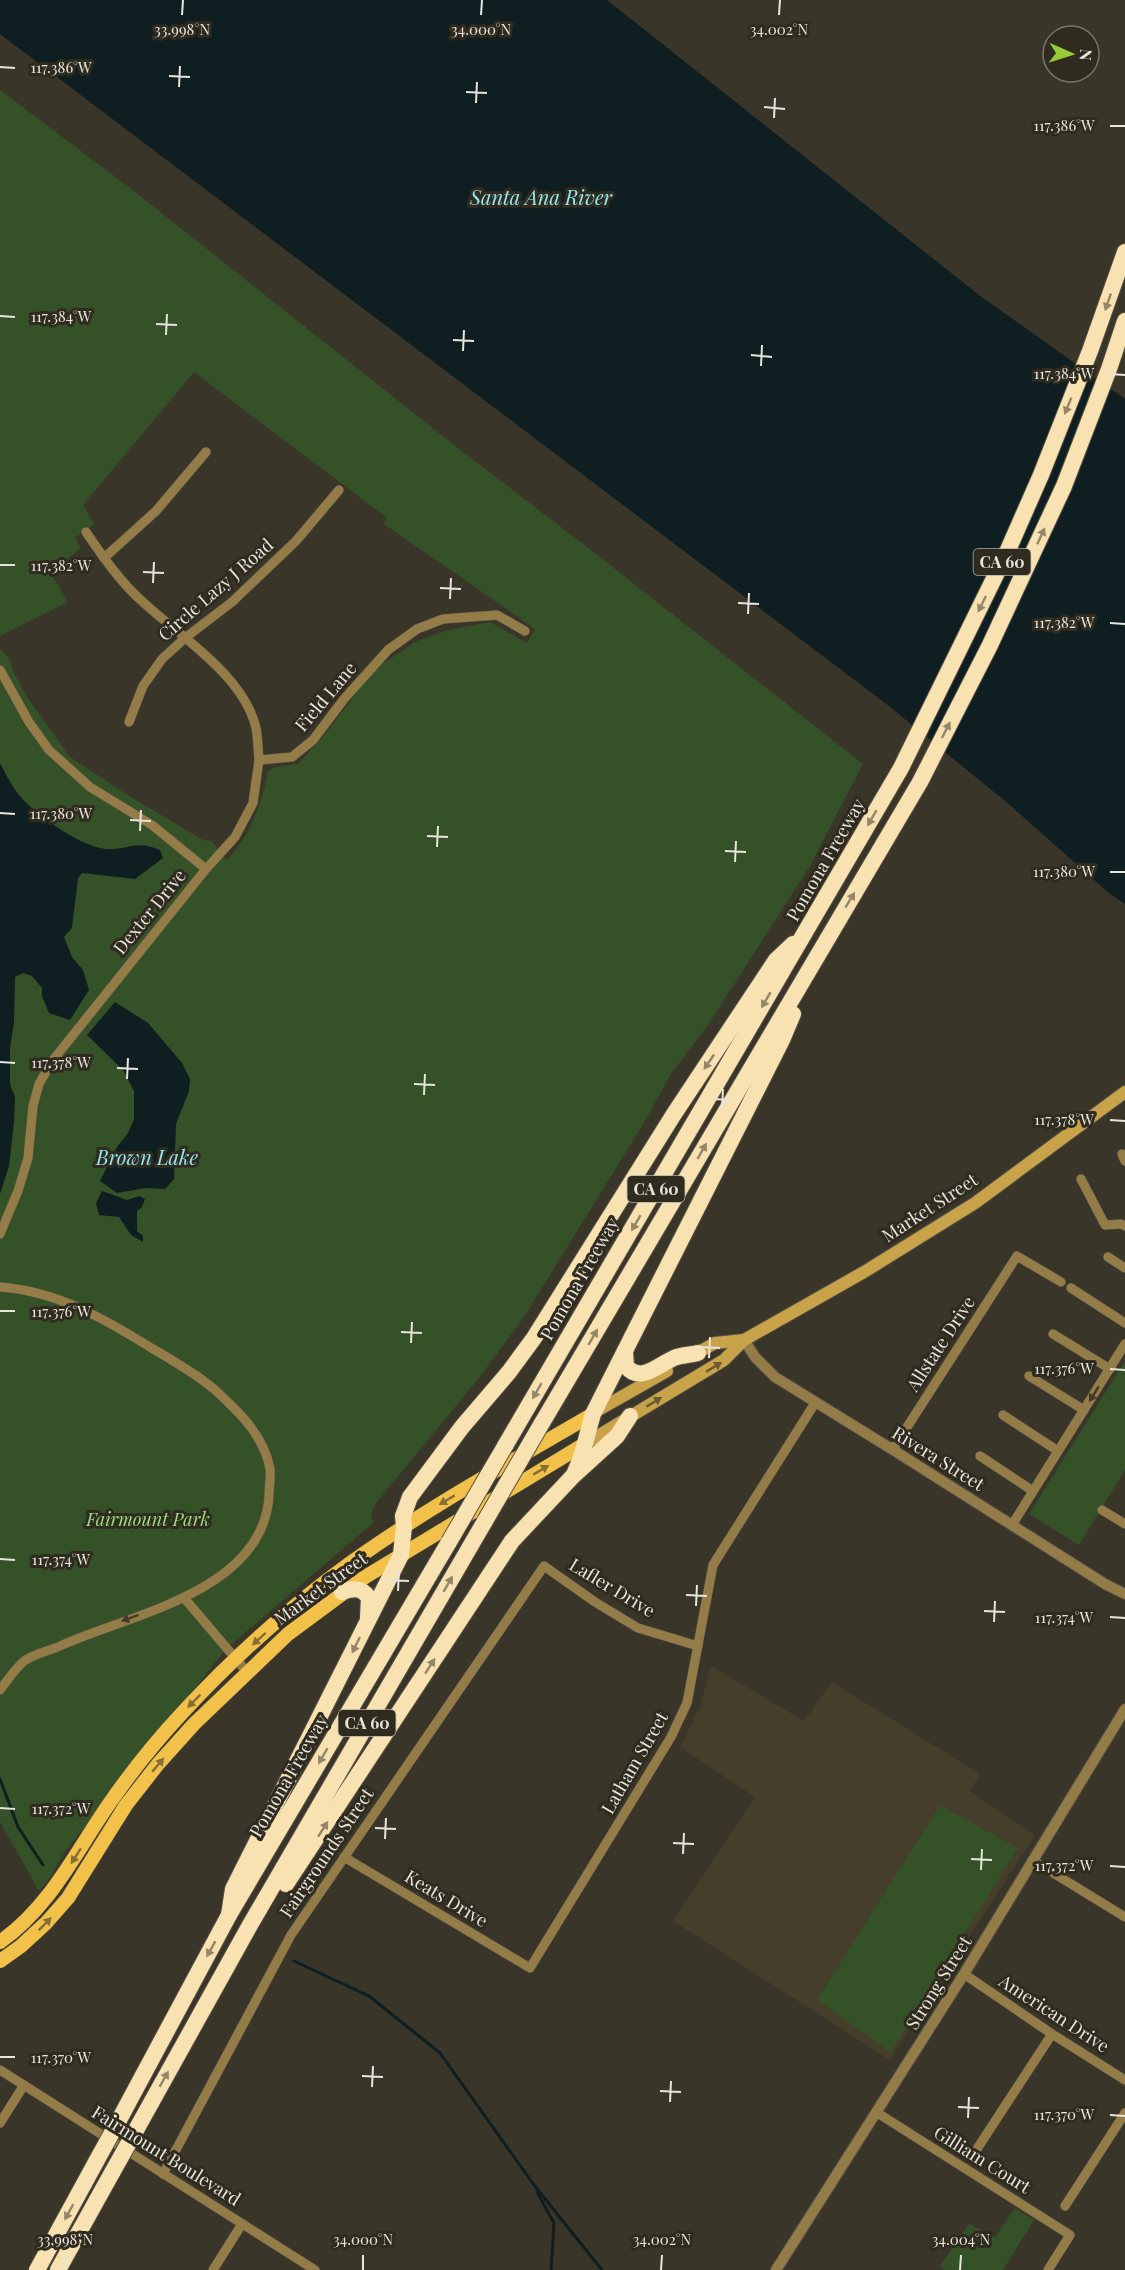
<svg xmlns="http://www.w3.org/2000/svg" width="1125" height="2270" font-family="'Playfair Display',serif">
  <rect width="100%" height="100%" fill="#3a3529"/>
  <polygon fill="#453e2b" points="711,1666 804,1721 832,1682 980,1774 970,1791 1035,1835 890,2060 673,1921 755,1797 680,1747 700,1707"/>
  <g fill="#345127">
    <path d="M 0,90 L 125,184 L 454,445 L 582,543 L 863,764 L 810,866 L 708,1025 L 671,1074 L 642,1126 L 524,1317 L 479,1378 L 376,1503 L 371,1513 L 373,1523 L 226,1649 L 64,1853 L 52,1875 L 39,1891 L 0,1822 L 0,648 L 11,661 L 12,669 L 27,697 L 70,757 L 126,794 L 203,840 L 212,841 L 227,860 C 250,835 262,805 268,771 L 275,767 L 298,764 L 325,734 L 375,669 L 415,642 L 448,630 L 490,622 L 527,643 L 535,629 L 384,524 L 387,518 L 194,372 L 83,505 L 94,524 L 75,538 L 81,548 L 51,573 L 68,602 L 0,636 Z"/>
    <polygon points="1125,1361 1125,1470 1079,1545 1029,1514"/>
    <polygon points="940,1805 1018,1848 891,2052 817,2000"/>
    <polygon points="1015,2208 1034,2220 1003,2270 945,2270 940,2266 969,2224 995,2237"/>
  </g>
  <g fill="#0f1e21">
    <polygon points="0,0 607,0 979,295 1125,399 1125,904 1110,894 1011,806 889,706 0,34"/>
    <path d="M 0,763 C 5,772 10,783 16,791 C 31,812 79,846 105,849 C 128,851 134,839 160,850 L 163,858 L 135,879 L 82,873 L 78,878 L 72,928 L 64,937 L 72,957 L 83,970 L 89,990 L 70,1020 L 49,1013 L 42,996 L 42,988 L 32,976 L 23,973 L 15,977 L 14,1022 L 10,1048 L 10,1084 L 15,1097 L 14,1122 L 9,1166 L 0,1194 Z"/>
    <polygon points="115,1002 148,1023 182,1063 190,1079 189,1091 176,1124 174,1179 165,1189 146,1188 117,1193 100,1181 117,1147 128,1133 134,1119 134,1091 123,1070 87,1035"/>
    <polygon points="102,1191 127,1200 139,1196 145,1199 142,1207 137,1211 137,1231 143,1236 143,1242 131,1235 119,1217 99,1215 96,1203"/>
  </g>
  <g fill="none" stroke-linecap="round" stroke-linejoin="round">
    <g stroke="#0f1e21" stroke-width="3">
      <polyline points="0,1779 18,1827 43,1865"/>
      <polyline points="294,1961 369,1996 440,2053 534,2185 602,2270"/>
      <polyline points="537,2192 554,2223 551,2270"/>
    </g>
    <g stroke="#565146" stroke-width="10">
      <g id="minor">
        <path d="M 86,532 C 103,557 121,583 144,603 C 181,637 244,676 256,728 C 258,739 258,750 259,760"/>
        <polyline points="104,558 156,511 206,452"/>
        <polyline points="0,670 29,722 49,750 90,787 152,825 206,869"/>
        <polyline points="129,722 143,686 162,659 185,638 232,602 296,541 339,490"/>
        <polyline points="1122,1154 1125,1161"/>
        <polyline points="1081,1179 1105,1225 1121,1224 1125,1226"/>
        <polyline points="0,1234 18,1191 28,1158 33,1106 39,1084 53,1060 206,869 235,837 253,803 259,760 292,757 313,740 344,699 388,650 417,629 443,619 497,615 525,631"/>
        <polyline points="1108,1257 1125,1268"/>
        <path d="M 0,1287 C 57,1291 105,1319 153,1349 C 174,1361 196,1374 214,1389 C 238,1411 264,1435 270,1469 C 271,1477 269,1487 269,1496 C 263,1592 130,1614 60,1646 C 49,1651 32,1654 23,1662 C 14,1670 7,1681 0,1690"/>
        <polyline points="1071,1288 1125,1323"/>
        <polyline points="1053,1334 1110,1369"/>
        <polyline points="1029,1376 1084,1410"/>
        <polyline points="1003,1415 1058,1451"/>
        <polyline points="893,1449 1017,1256 1061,1282"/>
        <polyline points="980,1456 1033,1491"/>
        <polyline points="1102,1510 1125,1524"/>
        <polyline points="1012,1525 1125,1344"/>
        <polyline points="185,1599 247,1672"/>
        <polyline points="344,1857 530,1968 671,1737 687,1703 713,1565 815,1403"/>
        <polyline points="1032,1860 1125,1917"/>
        <polyline points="964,1974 1052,2034 1125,2080"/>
        <polyline points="0,2070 315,2270"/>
        <polyline points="876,2112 1070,2235 1048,2270"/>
        <polyline points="0,2123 24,2085"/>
        <polyline points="975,2152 1052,2034"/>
        <polyline points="163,2174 291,1935 544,1566 595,1602 638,1628 698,1646"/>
        <polyline points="1065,2206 1125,2113"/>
        <polyline points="213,2270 242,2224"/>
      </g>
    </g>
    <g stroke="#565146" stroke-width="12">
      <g id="tertiary">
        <polyline points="744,1340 755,1357 775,1377 898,1453 1105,1584 1125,1594"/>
        <polyline points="776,2270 964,1974 1125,1709"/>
      </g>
    </g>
    <g stroke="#565146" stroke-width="14">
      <g id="secondary">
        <polyline points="692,1356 715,1343 744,1340"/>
        <polyline points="593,1413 667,1371"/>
        <polyline points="583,1445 724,1360 744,1340 864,1272 975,1203 1125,1092"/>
      </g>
    </g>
    <g stroke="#565146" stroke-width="15">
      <g id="primary">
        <path d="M 0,1942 C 50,1907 75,1853 109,1804 C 131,1772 156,1741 183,1712 C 232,1659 291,1606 349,1564 C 427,1508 511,1462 593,1414"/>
        <polyline points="0,1961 21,1946 46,1923 68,1898 126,1805 158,1764 194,1724 288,1634 365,1577 583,1445"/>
      </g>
    </g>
    <g stroke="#565146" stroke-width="18">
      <g id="motorway">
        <path d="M 625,1351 L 626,1366 C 640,1384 658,1365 674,1358 C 681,1355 690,1355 698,1353"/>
        <polyline points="542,1423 920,782 990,645 1064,486 1109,369 1125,321"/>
        <polyline points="505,1446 901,768 1008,550 1041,475 1090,351 1125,252"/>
        <path d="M 575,1472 C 584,1454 587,1433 593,1414 L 782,1040 L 793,1014"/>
        <path d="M 342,1592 C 353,1588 362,1587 369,1598 L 368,1617"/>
        <polyline points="286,1884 512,1541 573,1476 617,1436 630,1416"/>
        <polyline points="229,1915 233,1889 401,1555 404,1526 403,1516 410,1497 462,1427 509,1372 534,1338 674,1114 776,960 793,944"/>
        <polyline points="119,2120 229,1915 449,1542"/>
        <polyline points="136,2130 250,1925 485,1521"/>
        <polyline points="37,2270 97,2160"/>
        <polyline points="58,2270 113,2171"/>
      </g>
    </g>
    <use href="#minor" stroke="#937c48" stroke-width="9"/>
    <use href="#tertiary" stroke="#937c48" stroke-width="10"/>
    <use href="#secondary" stroke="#c8a34a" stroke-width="12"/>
    <use href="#primary" stroke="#f1c149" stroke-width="14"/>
    <use href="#motorway" stroke="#f9e2b1" stroke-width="16"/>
    <g stroke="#565146" stroke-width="18" stroke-linecap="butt">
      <g id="motorway-bridge">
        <polyline points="485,1521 542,1423"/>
        <polyline points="449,1542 505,1446"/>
        <polyline points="97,2160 119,2120"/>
        <polyline points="113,2171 136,2130"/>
      </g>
    </g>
    <use href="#motorway-bridge" stroke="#f9e2b1" stroke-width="16"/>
  </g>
  <defs><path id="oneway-solid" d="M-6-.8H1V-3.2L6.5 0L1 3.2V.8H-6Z" transform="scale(1.5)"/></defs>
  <g fill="#948668">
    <use href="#oneway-solid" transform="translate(1108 302) rotate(109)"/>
    <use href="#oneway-solid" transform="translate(1068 406) rotate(112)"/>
    <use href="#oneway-solid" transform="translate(1041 536) rotate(-65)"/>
    <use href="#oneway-solid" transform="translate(982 604) rotate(116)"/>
    <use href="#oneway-solid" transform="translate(946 730) rotate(-63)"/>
    <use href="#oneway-solid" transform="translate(872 818) rotate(120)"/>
    <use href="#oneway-solid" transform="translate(850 900) rotate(-59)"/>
    <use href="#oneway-solid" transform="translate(766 1000) rotate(120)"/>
    <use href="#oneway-solid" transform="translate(709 1062) rotate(124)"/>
    <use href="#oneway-solid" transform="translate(702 1151) rotate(-60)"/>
    <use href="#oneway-solid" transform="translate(636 1223) rotate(120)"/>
    <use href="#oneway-solid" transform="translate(593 1337) rotate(-60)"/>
    <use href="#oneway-solid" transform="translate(537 1391) rotate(120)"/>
    <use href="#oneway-solid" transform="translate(448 1584) rotate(-60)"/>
    <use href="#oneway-solid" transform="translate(356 1645) rotate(116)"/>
    <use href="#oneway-solid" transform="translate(430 1666) rotate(-57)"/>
    <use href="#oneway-solid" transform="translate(323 1756) rotate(120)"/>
    <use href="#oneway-solid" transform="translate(323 1829) rotate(-57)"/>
    <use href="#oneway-solid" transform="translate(211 1949) rotate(119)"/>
    <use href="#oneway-solid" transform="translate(164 2079) rotate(-61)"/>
    <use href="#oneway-solid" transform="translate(69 2212) rotate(119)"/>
  </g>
  <g fill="#6d5b30">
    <use href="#oneway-solid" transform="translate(714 1367) rotate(-31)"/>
    <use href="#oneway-solid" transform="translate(654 1402) rotate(-31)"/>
  </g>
  <g fill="#443b27">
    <use href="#oneway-solid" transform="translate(1094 1394) rotate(122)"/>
    <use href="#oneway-solid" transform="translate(130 1618) rotate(160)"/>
  </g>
  <g fill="#876e32">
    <use href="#oneway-solid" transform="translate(541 1470) rotate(-31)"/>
    <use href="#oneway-solid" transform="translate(447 1500) rotate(149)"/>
    <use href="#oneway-solid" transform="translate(259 1639) rotate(138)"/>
    <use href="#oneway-solid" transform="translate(194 1701) rotate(135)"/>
    <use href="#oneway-solid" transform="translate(158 1765) rotate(-50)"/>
    <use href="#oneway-solid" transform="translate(76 1856) rotate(123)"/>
    <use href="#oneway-solid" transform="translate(45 1924) rotate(-45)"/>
  </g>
  <path fill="none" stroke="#e8e5dd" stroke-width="2" d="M 182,15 L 183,0M 481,15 L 482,0M 779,15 L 780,0M 0,67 L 15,68M 169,76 L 190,77M 179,87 L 180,66M 466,92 L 487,93M 476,103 L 477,82M 764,107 L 785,109M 774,118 L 775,98M 1110,126 L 1125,126M 0,316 L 15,317M 156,324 L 177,325M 166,335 L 167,314M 453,340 L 474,341M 463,351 L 464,330M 751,355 L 772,357M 761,366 L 762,345M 1110,374 L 1125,375M 0,565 L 15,565M 143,572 L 164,573M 153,583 L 154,562M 440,588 L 461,589M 450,599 L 451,578M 738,603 L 759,604M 748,614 L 749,593M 1110,623 L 1125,624M 0,813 L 15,814M 130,820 L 151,821M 140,831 L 141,810M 427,836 L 448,837M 437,847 L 438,826M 725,851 L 746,852M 735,862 L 736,841M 1110,872 L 1125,872M 0,1062 L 15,1063M 117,1068 L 138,1069M 127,1079 L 128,1058M 414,1084 L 435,1085M 424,1095 L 425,1074M 712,1099 L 733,1100M 722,1110 L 723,1089M 1110,1120 L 1125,1121M 0,1311 L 15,1311M 401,1332 L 422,1333M 411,1343 L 412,1322M 699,1347 L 720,1348M 709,1358 L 710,1337M 1110,1369 L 1125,1370M 0,1559 L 15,1560M 388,1580 L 409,1581M 398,1591 L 399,1570M 686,1595 L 707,1596M 696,1606 L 697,1585M 984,1611 L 1005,1612M 1110,1617 L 1125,1618M 994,1622 L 995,1601M 0,1808 L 15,1809M 375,1828 L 396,1829M 385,1839 L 386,1818M 673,1843 L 694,1844M 683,1854 L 684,1833M 971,1859 L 992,1860M 1110,1866 L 1125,1867M 981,1870 L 982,1849M 0,2057 L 15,2057M 362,2076 L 383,2077M 372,2087 L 373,2066M 660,2091 L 681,2092M 670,2102 L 671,2081M 958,2107 L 979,2108M 1110,2115 L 1125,2116M 968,2118 L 969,2097M 64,2270 L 65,2255M 363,2270 L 363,2255M 661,2270 L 662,2255M 960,2270 L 961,2255"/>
  <g text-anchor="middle" stroke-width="6" stroke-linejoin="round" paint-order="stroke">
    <g fill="#302b1f" stroke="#b1ada4" stroke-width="1.5">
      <rect x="973.5" y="549" width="57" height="26" rx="4.5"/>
      <rect x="627.5" y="1176" width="57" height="26" rx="4.5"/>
      <rect x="338.5" y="1710" width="57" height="26" rx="4.5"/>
    </g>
    <g font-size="16" font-weight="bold" fill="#e8e5dd">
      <text x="1002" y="568">CA 60</text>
      <text x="656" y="1195">CA 60</text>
      <text x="367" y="1729">CA 60</text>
    </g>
    <g font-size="18" fill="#e8e5dd" stroke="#302b1f">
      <text transform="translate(216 590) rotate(-41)" y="6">Circle Lazy J Road</text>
      <text transform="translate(326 697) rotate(-50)" y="6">Field Lane</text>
      <text transform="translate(826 860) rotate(-60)" y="6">Pomona Freeway</text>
      <text transform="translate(150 912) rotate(-51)" y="6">Dexter Drive</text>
      <text transform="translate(930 1208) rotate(-33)" y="6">Market Street</text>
      <text transform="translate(580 1279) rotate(-60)" y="6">Pomona Freeway</text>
      <text transform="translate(941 1344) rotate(-57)" y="6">Allstate Drive</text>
      <text transform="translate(938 1459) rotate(32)" y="6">Rivera Street</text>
      <text transform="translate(612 1588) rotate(31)" y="6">Lafler Drive</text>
      <text transform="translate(321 1589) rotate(-36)" y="6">Market Street</text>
      <text transform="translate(635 1763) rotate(-60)" y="6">Latham Street</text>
      <text transform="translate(289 1776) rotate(-60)" y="6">Pomona Freeway</text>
      <text transform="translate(327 1853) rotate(-56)" y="6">Fairgrounds Street</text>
      <text transform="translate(446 1899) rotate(31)" y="6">Keats Drive</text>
      <text transform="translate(939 1983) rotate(-58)" y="6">Strong Street</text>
      <text transform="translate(1054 2014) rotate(33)" y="6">American Drive</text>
      <text transform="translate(166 2156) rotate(32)" y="6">Fairmount Boulevard</text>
      <text transform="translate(982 2160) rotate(32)" y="6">Gilliam Court</text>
    </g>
    <g font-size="18" font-style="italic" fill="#9cdd81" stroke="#302b1f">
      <text x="148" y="1526">Fairmount Park</text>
    </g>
    <g font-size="20" font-style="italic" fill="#92e6f5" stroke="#302b1f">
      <text x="541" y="205">Santa Ana River</text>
      <text x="147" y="1165">Brown Lake</text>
    </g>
  </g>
  <g font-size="15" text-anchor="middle" fill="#e8e5dd" stroke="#302b1f" stroke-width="6" stroke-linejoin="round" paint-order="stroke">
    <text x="182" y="35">33.998°N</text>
    <text x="481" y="35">34.000°N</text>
    <text x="779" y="35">34.002°N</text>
    <text x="61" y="73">117.386°W</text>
    <text x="1064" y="131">117.386°W</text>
    <text x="61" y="322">117.384°W</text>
    <text x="1064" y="379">117.384°W</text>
    <text x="61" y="571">117.382°W</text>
    <text x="1064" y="628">117.382°W</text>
    <text x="61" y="819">117.380°W</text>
    <text x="1064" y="877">117.380°W</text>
    <text x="61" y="1068">117.378°W</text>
    <text x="1064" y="1125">117.378°W</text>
    <text x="61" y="1317">117.376°W</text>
    <text x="1064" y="1374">117.376°W</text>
    <text x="61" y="1565">117.374°W</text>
    <text x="1064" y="1623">117.374°W</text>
    <text x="61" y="1814">117.372°W</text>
    <text x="1064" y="1871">117.372°W</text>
    <text x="61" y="2063">117.370°W</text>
    <text x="1064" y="2120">117.370°W</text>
    <text x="65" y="2245">33.998°N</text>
    <text x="363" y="2245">34.000°N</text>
    <text x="662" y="2245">34.002°N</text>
    <text x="961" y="2245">34.004°N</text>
  </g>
  <g transform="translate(1071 54) rotate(93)"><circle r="28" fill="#302b1f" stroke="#7a756b" stroke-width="1.5"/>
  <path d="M0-4.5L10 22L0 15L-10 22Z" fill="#96cc3a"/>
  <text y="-9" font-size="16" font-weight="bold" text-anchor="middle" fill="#e8e5dd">N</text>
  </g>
</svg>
